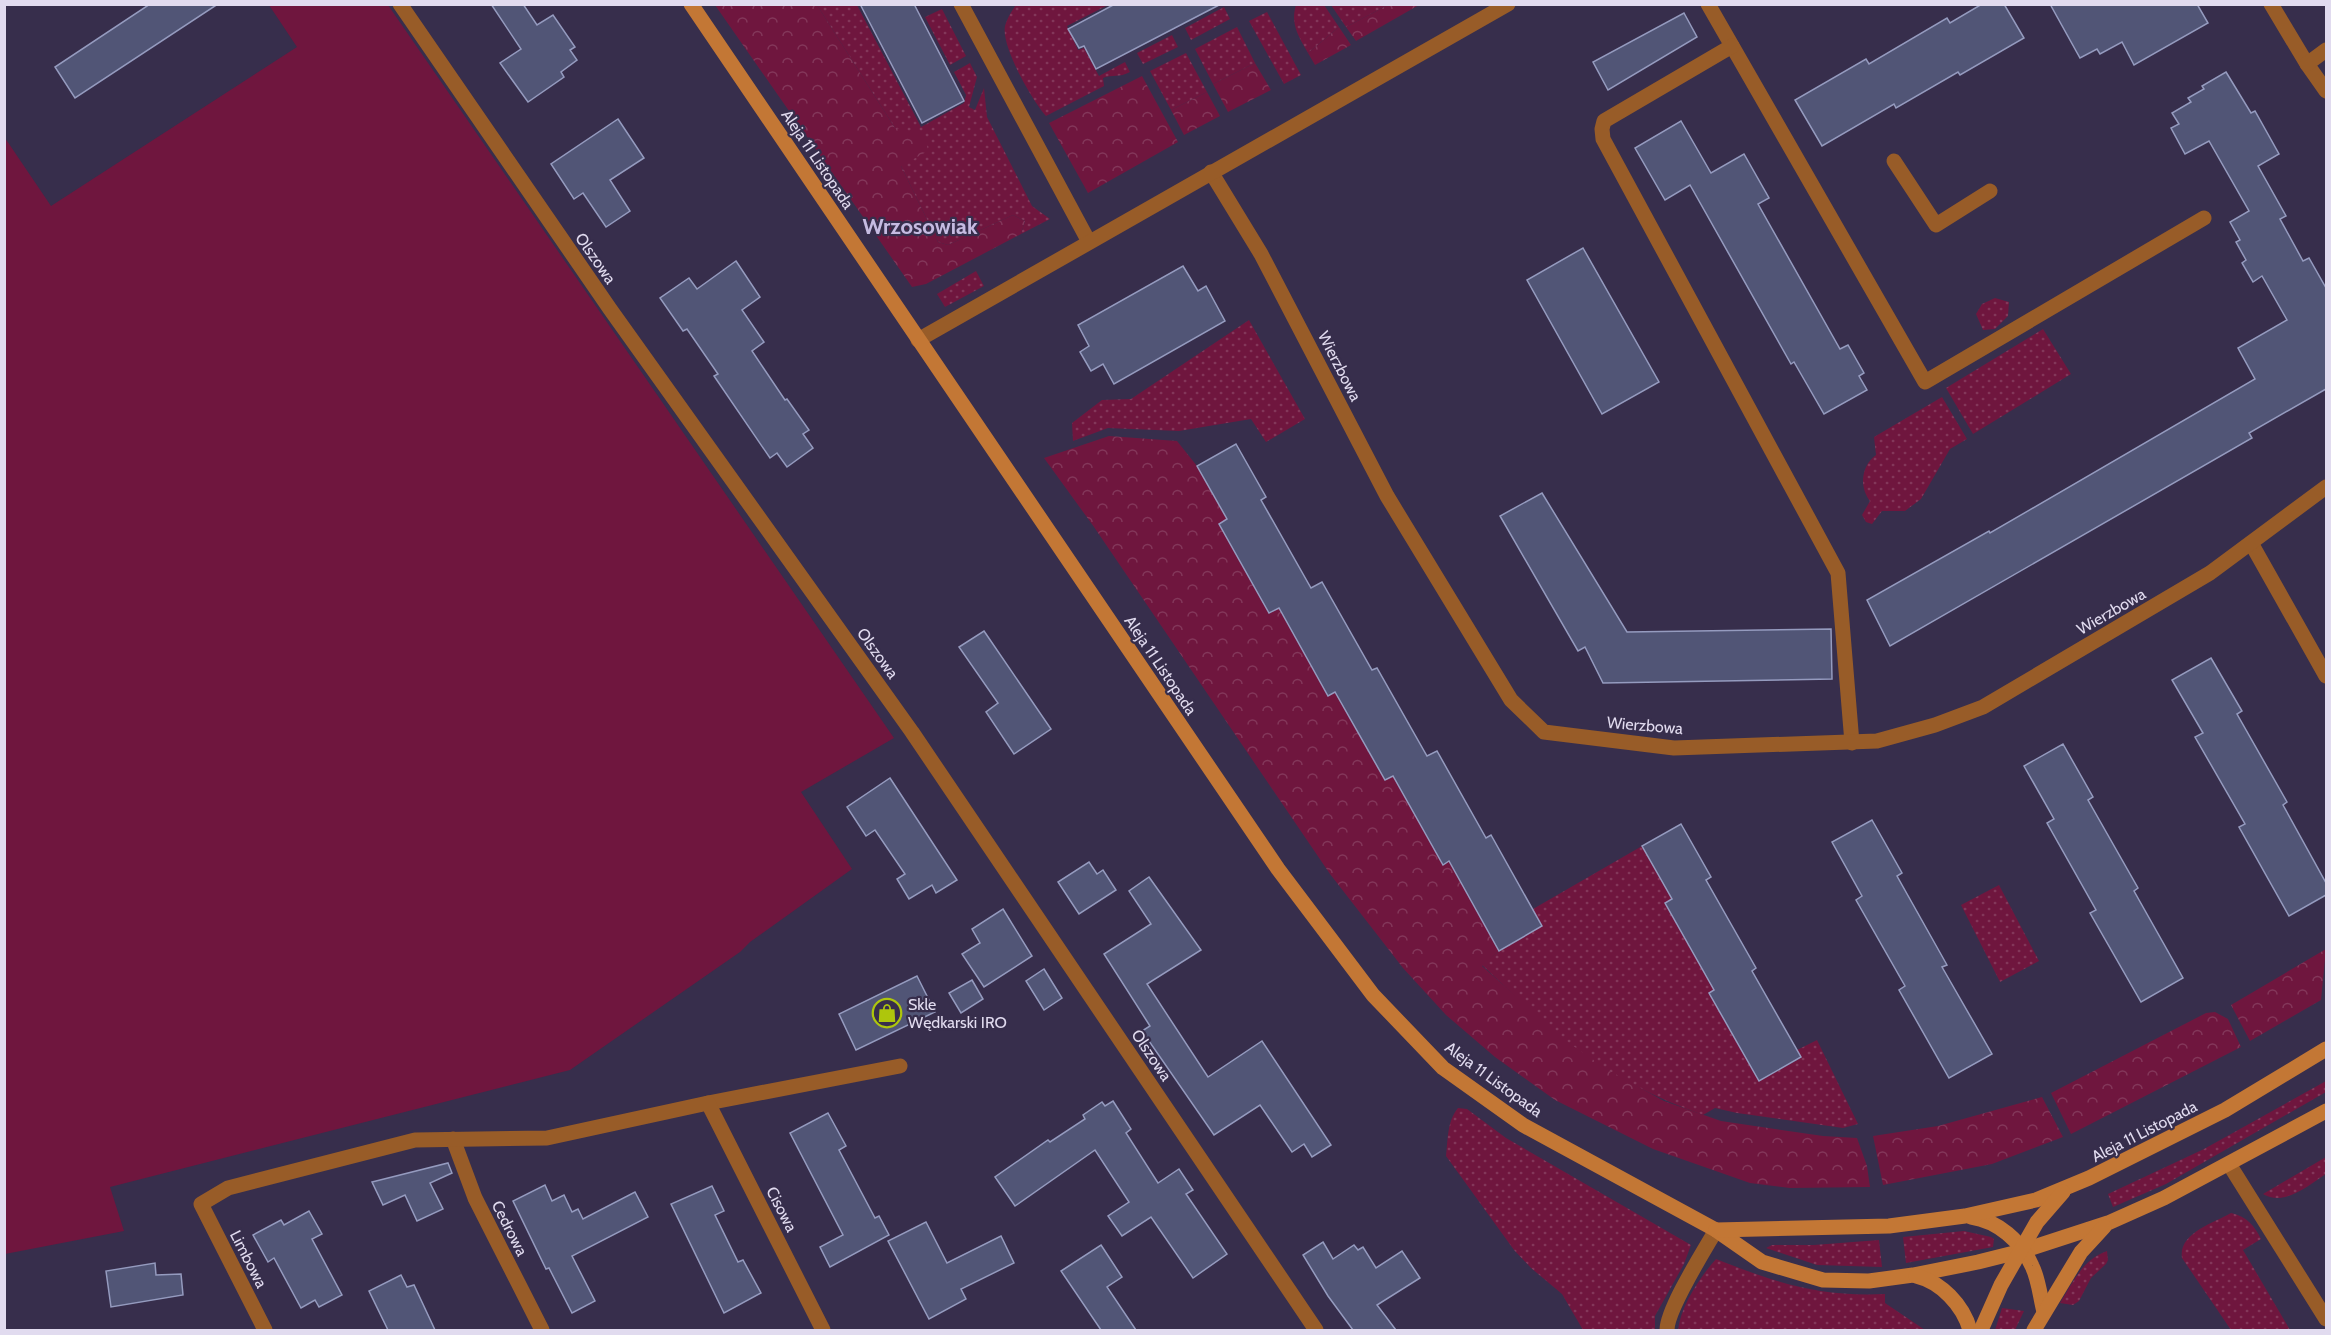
<svg xmlns="http://www.w3.org/2000/svg" width="2331" height="1335" font-family="Cabin,sans-serif">
  <defs>
    <pattern id="grass-dots" width="8" height="8" patternUnits="userSpaceOnUse" patternTransform="scale(1.5)"><rect width="8" height="8" fill="#6f163e"/><path d="M2 2h.1M6 6h.1" fill="none" stroke="#83375a" stroke-width="1.8" stroke-linecap="round"/></pattern>
    <pattern id="forest-crowns" width="20" height="18" patternUnits="userSpaceOnUse" patternTransform="scale(1.5)"><rect width="20" height="18" fill="#6f163e"/><path d="M2 6a3 3 0 1 1 6 0M12 15a3 3 0 1 1 6 0" fill="none" stroke="#83375a"/></pattern>
  </defs>
  <rect width="100%" height="100%" fill="#372e4c"/>
  <g fill="url(#grass-dots)">
    <polygon points="817,5 857,5 921,127 964,103 966,95 954,72 970,63 977,77 969,107 975,110 984,88 987,117 1032,206 1050,219 1021,234 1025,221 1013,215 948,245 938,242 901,166 895,128"/>
    <path d="M 1016,5 L 1108,5 L 1067,26 L 1078,50 L 1084,48 L 1099,76 L 1125,62 L 1130,72 C 1119,78 1113,74 1103,78 L 1104,86 L 1046,116 C 1032,100 1001,47 1005,26 C 1007,19 1012,10 1016,5 Z"/>
    <path d="M 1296,5 L 1324,5 L 1339,27 L 1308,53 C 1299,37 1290,24 1296,5 Z"/>
    <polygon points="1331,5 1388,5 1346,27"/>
    <polygon points="1224,7 1230,19 1191,40 1185,28"/>
    <polygon points="942,9 966,56 950,65 925,17"/>
    <polygon points="1267,12 1301,75 1284,84 1249,21"/>
    <polygon points="1237,27 1255,63 1213,84 1195,49"/>
    <polygon points="1172,35 1178,47 1143,64 1137,53"/>
    <polygon points="1186,53 1207,92 1171,110 1150,71"/>
    <polygon points="976,271 984,286 945,307 937,294"/>
    <polygon points="1995,298 2009,302 2008,316 1995,329 1983,330 1976,314 1982,304"/>
    <polygon points="1249,320 1305,419 1266,442 1251,419 1179,431 1108,428 1073,441 1072,423 1102,400 1131,399"/>
    <polygon points="2043,329 2071,374 1973,434 1946,388"/>
    <path d="M 1942,397 L 1967,439 L 1950,449 L 1921,499 L 1905,511 L 1882,511 L 1872,524 L 1866,522 L 1862,515 L 1870,501 C 1859,487 1861,466 1876,455 L 1874,437 Z"/>
    <path d="M 1642,846 L 1672,899 L 1714,990 L 1709,993 L 1759,1081 L 1801,1058 L 1797,1050 L 1817,1040 L 1858,1124 L 1843,1128 L 1737,1113 L 1715,1108 L 1703,1115 C 1655,1098 1608,1074 1568,1043 C 1538,1019 1510,991 1482,965 L 1499,951 L 1542,926 L 1533,909 Z"/>
    <polygon points="1999,885 2039,961 2000,982 1961,905"/>
    <polygon points="2326,1081 2326,1092 2166,1184 2113,1207 2108,1194 2204,1149"/>
    <path d="M 1458,1108 L 1467,1109 L 1506,1138 L 1691,1245 L 1684,1264 L 1655,1316 L 1655,1330 L 1583,1330 L 1562,1294 L 1531,1268 L 1514,1250 L 1446,1156 C 1448,1140 1447,1121 1458,1108 Z"/>
    <path d="M 2326,1157 L 2326,1174 C 2309,1185 2284,1207 2263,1194 Z"/>
    <path d="M 2231,1213 C 2246,1216 2255,1226 2261,1239 L 2243,1250 L 2290,1330 L 2231,1330 L 2182,1258 C 2178,1233 2214,1223 2231,1213 Z"/>
    <polygon points="1964,1231 1991,1237 1994,1239 1993,1247 1906,1263 1903,1237"/>
    <polygon points="1879,1240 1882,1267 1817,1265 1766,1248 1772,1245 1814,1245"/>
    <path d="M 2107,1251 L 2108,1260 L 2106,1264 L 2091,1278 L 2079,1301 L 2073,1305 L 2060,1303 C 2073,1282 2083,1259 2107,1251 Z"/>
    <path d="M 1716,1259 C 1777,1283 1818,1297 1885,1294 L 1885,1303 L 1925,1330 L 1678,1330 C 1681,1306 1699,1278 1716,1259 Z"/>
    <polygon points="2002,1308 2024,1311 2015,1330 1995,1330"/>
  </g>
  <g fill="url(#forest-crowns)">
    <polygon points="715,5 817,5 895,128 925,135 928,151 901,166 938,242 948,245 1013,215 1025,221 1021,234 926,284 912,287"/>
    <polygon points="1388,5 1419,5 1356,41 1346,27"/>
    <polygon points="1339,27 1351,45 1315,65 1308,53"/>
    <polygon points="1255,63 1271,90 1228,112 1213,84"/>
    <polygon points="1142,76 1178,142 1088,193 1049,123"/>
    <polygon points="1207,92 1220,116 1184,135 1171,110"/>
    <polygon points="1109,436 1177,441 1197,466 1227,519 1219,524 1269,613 1279,608 1328,695 1335,692 1385,780 1393,776 1443,864 1449,861 1499,951 1482,966 1569,1043 1608,1070 1664,1101 1721,1121 1823,1136 1857,1138 1867,1166 1870,1187 1790,1188 1750,1183 1653,1149 1555,1100 1495,1057 1446,1015 1403,968 1330,874 1094,527 1044,458"/>
    <polygon points="2326,949 2321,1000 2250,1041 2231,1005"/>
    <polygon points="2215,1012 2228,1019 2241,1047 2071,1134 2051,1093 2206,1013"/>
    <polygon points="2042,1097 2063,1137 1992,1164 1883,1185 1873,1136 1938,1126"/>
  </g>
  <polygon fill="#6f163e" points="269,5 388,5 894,738 801,792 852,869 750,942 740,952 570,1070 110,1187 124,1231 5,1254 5,138 51,206 297,47"/>
  <g fill="#515576" stroke="#959bbf" stroke-width="1.5">
    <polygon points="150,4 218,4 75,98 55,67"/>
    <polygon points="491,4 523,4 537,25 553,15 575,47 570,50 577,60 561,72 564,77 528,102 500,63 521,49"/>
    <polygon points="860,4 914,4 964,101 922,123"/>
    <polygon points="1115,4 1221,4 1096,69 1084,46 1079,48 1068,29"/>
    <polygon points="1982,4 2004,4 2024,38 1960,75 1958,72 1896,108 1894,104 1822,146 1795,100 1866,59 1869,64 1947,18 1950,23"/>
    <polygon points="2050,4 2197,4 2208,23 2134,65 2122,42 2100,54 2097,49 2080,58"/>
    <polygon points="1684,13 1697,37 1608,90 1593,62"/>
    <polygon points="2226,72 2251,113 2255,111 2279,154 2258,166 2286,216 2280,219 2303,261 2309,258 2326,288 2326,389 2249,433 2252,438 1890,646 1867,600 1989,531 1990,533 2255,379 2238,348 2287,320 2262,276 2253,282 2242,263 2246,260 2236,242 2240,240 2230,222 2249,211 2209,141 2185,154 2171,128 2179,124 2172,113 2191,102 2188,98 2204,89 2202,86"/>
    <polygon points="618,119 644,158 610,180 630,211 606,227 583,193 574,199 551,164"/>
    <polygon points="1681,121 1711,173 1744,154 1769,198 1758,204 1840,349 1848,345 1864,373 1859,376 1867,390 1824,414 1794,362 1791,364 1690,185 1665,200 1635,148"/>
    <polygon points="1583,248 1659,382 1602,414 1527,280"/>
    <polygon points="736,261 760,297 742,310 764,342 752,351 785,400 787,399 809,430 803,434 813,448 787,467 777,453 770,458 714,376 718,374 687,329 683,331 660,298 689,278 697,289"/>
    <polygon points="1183,266 1198,291 1206,286 1225,321 1114,384 1103,364 1091,371 1080,352 1089,346 1078,325"/>
    <polygon points="1236,444 1266,497 1261,500 1311,588 1322,582 1372,670 1377,668 1427,756 1437,751 1486,838 1491,835 1542,926 1499,951 1449,861 1443,865 1393,776 1385,780 1335,692 1328,696 1279,608 1269,613 1219,524 1227,519 1197,466"/>
    <polygon points="1542,493 1627,632 1831,629 1832,679 1603,683 1585,647 1578,651 1500,516"/>
    <polygon points="984,631 1051,729 1014,754 986,712 998,703 959,647"/>
    <polygon points="2211,658 2242,711 2237,714 2287,802 2283,805 2326,883 2326,895 2289,916 2239,827 2245,824 2195,737 2203,733 2172,680"/>
    <polygon points="2063,744 2093,797 2088,800 2138,888 2134,891 2183,978 2141,1002 2090,913 2096,910 2047,823 2054,819 2024,766"/>
    <polygon points="890,778 957,880 936,893 932,885 909,899 897,879 905,874 875,830 866,836 847,807"/>
    <polygon points="1872,820 1902,873 1897,876 1947,965 1942,967 1992,1054 1949,1078 1899,990 1905,986 1856,900 1862,896 1832,842"/>
    <polygon points="1681,824 1711,877 1706,880 1756,968 1752,971 1801,1057 1759,1081 1709,993 1714,990 1665,903 1672,899 1642,846"/>
    <polygon points="1089,862 1097,874 1103,870 1116,890 1079,914 1058,882"/>
    <polygon points="1149,877 1201,950 1147,984 1208,1077 1262,1041 1331,1145 1312,1157 1304,1144 1292,1152 1260,1105 1214,1135 1142,1031 1150,1026 1104,954 1151,924 1129,891"/>
    <polygon points="1003,909 1032,956 984,987 962,954 980,943 972,929"/>
    <polygon points="1044,969 1062,998 1044,1010 1026,981"/>
    <polygon points="917,976 935,1012 856,1050 839,1014"/>
    <polygon points="972,980 983,999 961,1013 949,993"/>
    <polygon points="1113,1101 1131,1129 1126,1133 1158,1183 1179,1169 1193,1190 1186,1194 1227,1254 1193,1278 1151,1217 1122,1236 1108,1216 1129,1202 1095,1150 1015,1206 995,1177 1048,1140 1050,1142 1085,1119 1083,1115 1102,1102 1105,1106"/>
    <polygon points="828,1113 846,1146 839,1150 875,1218 879,1216 889,1235 830,1267 820,1247 843,1235 790,1133"/>
    <polygon points="448,1163 452,1173 430,1183 443,1209 417,1221 405,1195 383,1205 372,1182"/>
    <polygon points="545,1185 552,1201 564,1195 572,1212 578,1209 583,1219 635,1192 648,1217 572,1256 595,1301 572,1313 549,1268 546,1269 513,1201"/>
    <polygon points="712,1186 724,1211 715,1215 738,1262 743,1260 761,1293 724,1313 671,1204"/>
    <polygon points="309,1211 322,1234 312,1239 342,1295 319,1307 315,1300 301,1308 274,1258 268,1262 253,1235 281,1220 284,1225"/>
    <polygon points="926,1222 947,1263 1001,1236 1014,1263 961,1289 966,1299 929,1319 888,1241"/>
    <polygon points="1323,1242 1333,1259 1354,1245 1358,1250 1363,1247 1376,1268 1402,1251 1420,1278 1377,1305 1396,1330 1353,1330 1328,1296 1303,1255"/>
    <polygon points="1101,1245 1122,1277 1107,1287 1136,1330 1101,1330 1061,1271"/>
    <polygon points="155,1263 156,1275 181,1274 183,1295 111,1307 106,1271"/>
    <polygon points="401,1275 407,1287 414,1285 435,1330 388,1330 369,1291"/>
  </g>
  <g fill="none" stroke-linecap="round" stroke-linejoin="round">
    <g stroke="#985c28" stroke-width="15">
      <polyline points="961,4 1089,242"/>
      <polyline points="1894,161 1936,225 1990,191"/>
      <polyline points="2251,543 2326,676"/>
      <polyline points="708,1103 900,1066"/>
      <polyline points="2229,1164 2326,1319"/>
      <path d="M 1667,1330 C 1667,1309 1704,1251 1716,1230"/>
    </g>
    <g stroke="#985c28" stroke-width="15">
      <polyline points="400,4 610,309 912,732 1316,1330"/>
      <polyline points="1708,4 1925,382 2204,218"/>
      <polyline points="2271,4 2307,64 2326,91"/>
      <polyline points="1732,46 1604,121 1602,129 1603,139 1838,573 1852,743"/>
      <polyline points="2307,64 2326,50"/>
      <polyline points="1211,172 1261,254 1387,496 1511,700 1544,732 1674,748 1877,741 1935,725 1983,707 2210,573 2326,487"/>
      <polyline points="918,340 1508,4"/>
      <polyline points="453,1139 475,1198 542,1330"/>
      <polyline points="265,1330 201,1204 228,1188 415,1140 547,1138 708,1103 823,1330"/>
    </g>
    <g stroke="#c37735" stroke-width="15">
      <polyline points="691,4 1278,869 1373,995 1443,1068 1523,1125 1716,1230 1762,1262 1823,1280 1869,1281 1913,1275 1978,1262 2022,1251 2108,1223 2164,1198 2326,1111"/>
      <path d="M 1971,1217 C 1998,1221 2021,1241 2032,1266 C 2039,1280 2040,1297 2044,1312"/>
      <polyline points="1716,1230 1889,1226 1965,1216 2036,1200 2089,1178 2225,1110 2326,1049"/>
      <path d="M 1916,1276 C 1941,1282 1963,1305 1970,1330"/>
      <polyline points="1981,1330 2001,1285 2037,1222 2063,1192"/>
      <polyline points="2034,1330 2081,1252 2104,1227"/>
    </g>
  </g>
  <defs>
    <g id="shop-ring" transform="scale(1.5)"><circle r="9.5" fill="#372e4c" stroke="#aec60c" stroke-width="1.5"/><path d="M-5-2.5h2.3a2.7 3.5 0 0 1 5.4 0H5L5.5 6h-11ZM-1.5-2.5h3a1.5 2.3 0 0 0-3 0Z" fill="#aec60c"/></g>
  </defs>
  <g fill-rule="evenodd">
    <use href="#shop-ring" x="887" y="1013"/>
  </g>
  <g text-anchor="middle" stroke-width="4.5" stroke-linejoin="round" paint-order="stroke">
    <g font-size="16" fill="#e1dbef" stroke="#372e4c">
      <text transform="translate(818 159) rotate(56)" y="6">Aleja 11 Listopada</text>
      <text transform="translate(596 258) rotate(55)" y="6">Olszowa</text>
      <text transform="translate(1340 366) rotate(63)" y="6">Wierzbowa</text>
      <text transform="translate(2111 611) rotate(-30)" y="6">Wierzbowa</text>
      <text transform="translate(878 653) rotate(54)" y="6">Olszowa</text>
      <text transform="translate(1161 665) rotate(56)" y="6">Aleja 11 Listopada</text>
      <text transform="translate(1645 725) rotate(5)" y="6">Wierzbowa</text>
      <text transform="translate(1152 1055) rotate(56)" y="6">Olszowa</text>
      <text transform="translate(1494 1079) rotate(36)" y="6">Aleja 11 Listopada</text>
      <text transform="translate(2144 1131) rotate(-27)" y="6">Aleja 11 Listopada</text>
      <text transform="translate(782 1209) rotate(63)" y="6">Cisowa</text>
      <text transform="translate(510 1228) rotate(63)" y="6">Cedrowa</text>
      <text transform="translate(249 1259) rotate(63)" y="6">Limbowa</text>
    </g>
    <g font-size="16" fill="#e1dbef" stroke="#372e4c" text-anchor="start">
      <text x="908" y="1010">Skle<tspan x="908" dy="18">Wędkarski IRO</tspan></text>
    </g>
    <g font-size="22" font-weight="bold" fill="#c6bbe1" stroke="#372e4c">
      <text x="920" y="234">Wrzosowiak</text>
    </g>
  </g>
  <rect width="2331" height="1335" fill="none" stroke="#e1dbef" stroke-width="12"/>
</svg>
